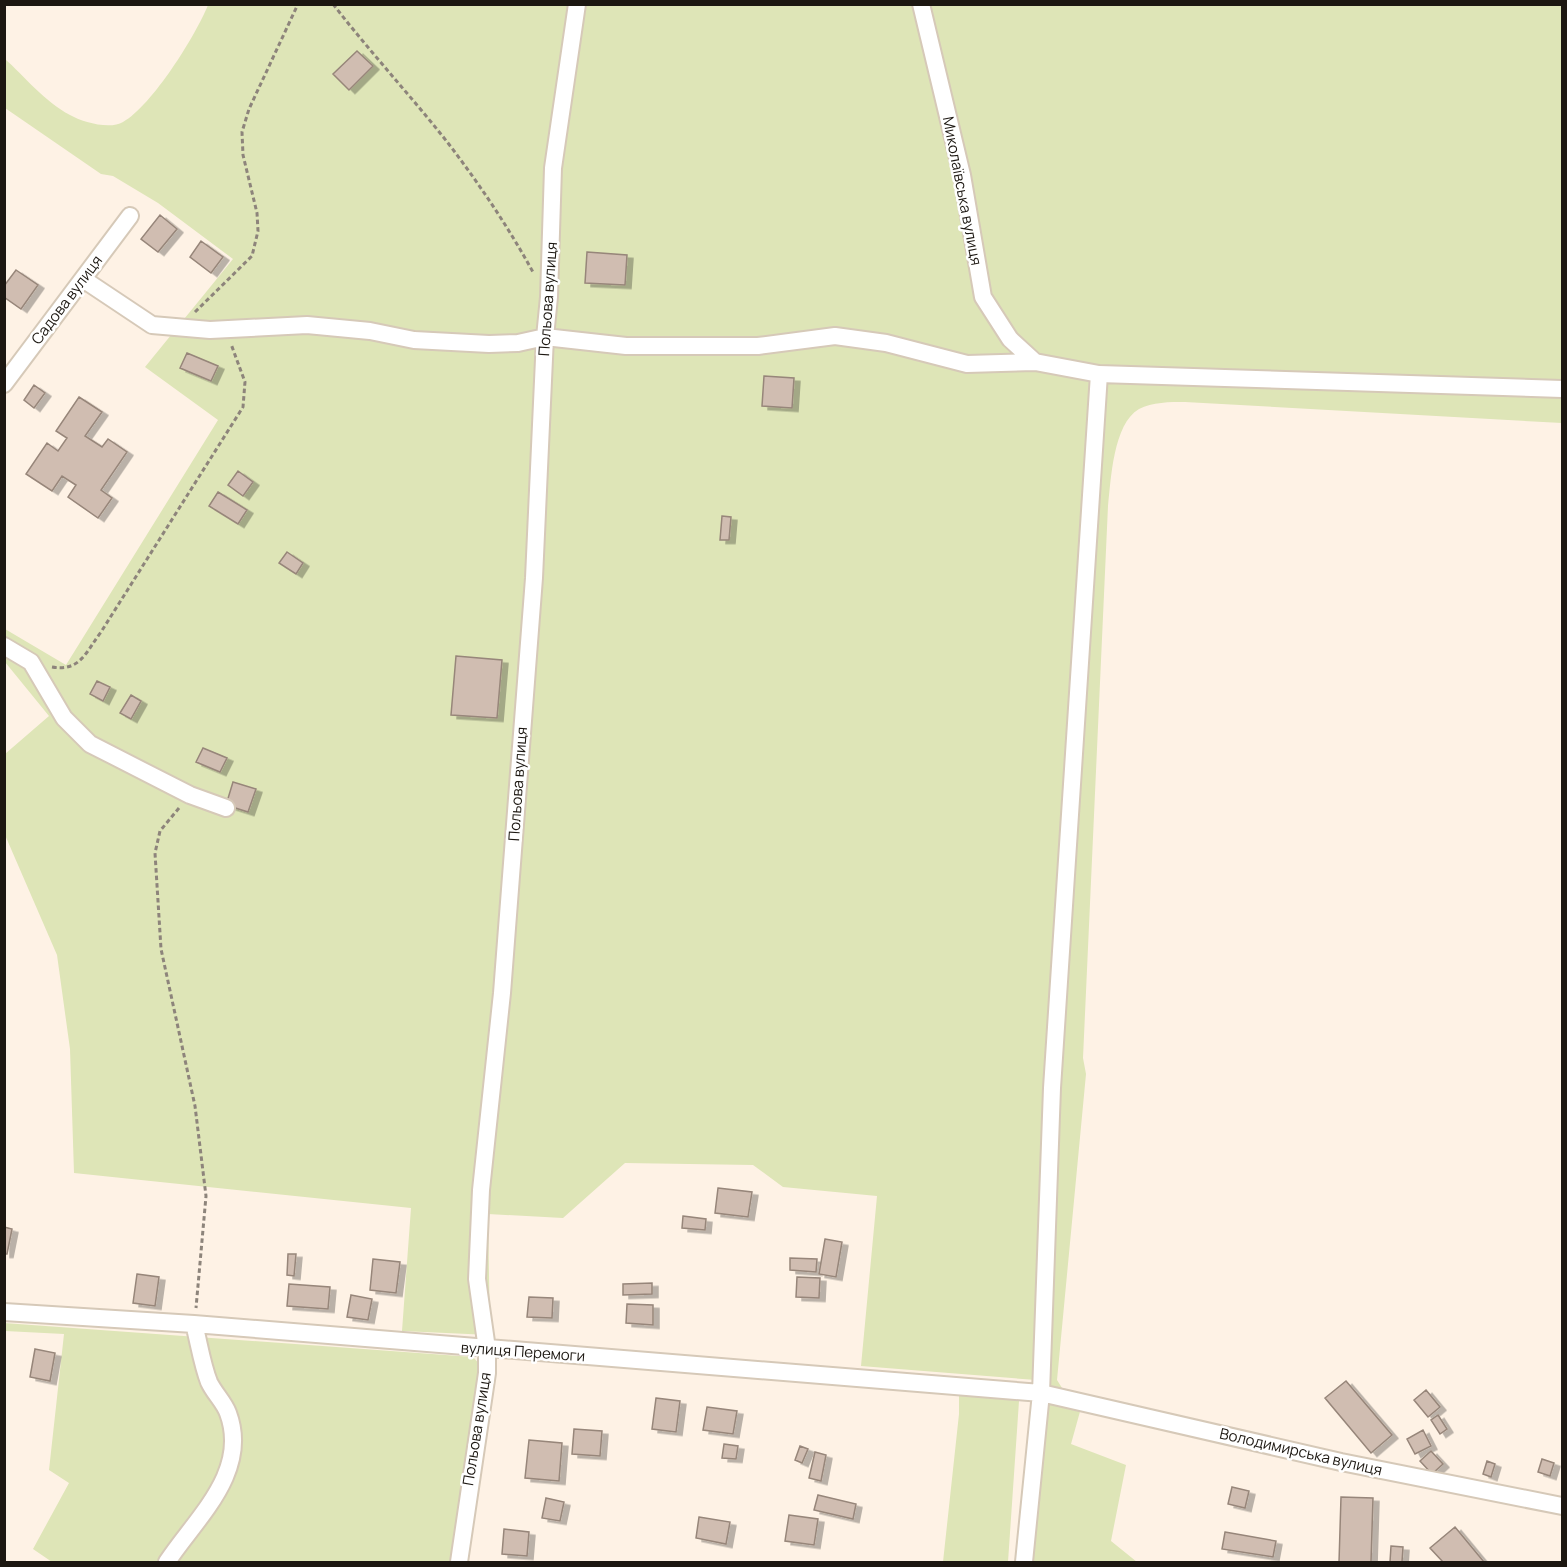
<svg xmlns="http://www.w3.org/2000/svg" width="1567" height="1567" viewBox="0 0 1567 1567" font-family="Manrope,sans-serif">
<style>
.green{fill:#dee5b7}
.building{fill:#d0bdb1;stroke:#97867a;stroke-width:1.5;filter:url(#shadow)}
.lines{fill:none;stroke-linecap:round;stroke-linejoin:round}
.minor-casing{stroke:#d6c9b8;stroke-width:20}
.path{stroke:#8d847b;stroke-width:3;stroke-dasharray:4.5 3;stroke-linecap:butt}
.minor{stroke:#fff;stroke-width:16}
.labels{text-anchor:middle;stroke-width:5;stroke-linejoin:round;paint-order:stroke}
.street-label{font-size:15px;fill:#1c1711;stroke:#fff}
</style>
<defs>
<filter id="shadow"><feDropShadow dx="6" dy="3.5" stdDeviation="0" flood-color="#0004"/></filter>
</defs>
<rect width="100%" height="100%" fill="#fef2e5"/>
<path class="green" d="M208 5H1562V423L1185 402C1170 402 1152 402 1139 409 1113 424 1111 480 1108 506L1083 1058 1086 1074 1057 1380 1062 1388 1562 1513 1386 1479 1081 1408 1071 1444 1126 1465 1111 1541 1137 1562H1025L1036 1380 861 1366 877 1196 783 1187 753 1165 625 1163 563 1218 488 1214 490 1335 402 1331 411 1208 74 1173 70 1049 57 955 5 835V754L49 716 5 662V629L66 665 218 420 145 367 233 259 158 203 113 176 101 174 5 108 4 58C25 77 45 102 70 115 82 122 110 130 123 122 152 106 196 35 208 5Z
M4 1323 473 1357 482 1367 453 1562H52L33 1549 69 1483 49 1470 64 1334 5 1331Z
M959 1392 1019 1401 1008 1562H943L959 1414Z"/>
<path class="building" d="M357 51 373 66 349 90 333 74Z
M160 215 177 229 158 252 141 239Z
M201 241 223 257 211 273 190 257Z
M587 252 627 255 625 285 585 283Z
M16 270 38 285 21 309 4 297V286Z
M187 353 218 366 211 381 180 368Z
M764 376 794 378 792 408 762 406Z
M34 385 45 393 34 408 24 400Z
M79 397 102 412 85 436 102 447 108 439 127 452 101 490 112 498 98 518 68 497 76 485 62 476 52 491 26 474 47 443 58 451 67 438 56 431Z
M238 471 253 482 243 496 228 485Z
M218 492 247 510 238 524 209 506Z
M722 516 731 517 729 540H720Z
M287 552 303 563 296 574 279 563Z
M456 656 502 660 497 718 451 715Z
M97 681 110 687 103 701 90 694Z
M131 695 141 701 131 719 120 713Z
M203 748 227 758 220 772 196 762Z
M233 782 256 789 248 812 226 805Z
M718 1188 752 1192 748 1217 715 1213Z
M683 1216 706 1219 705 1230 682 1228Z
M4 1227 12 1229 7 1254H4Z
M825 1239 842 1242 836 1277 819 1274Z
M288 1254H296L294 1276 287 1275Z
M790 1258 817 1259 816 1272 790 1270Z
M373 1259 400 1262 396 1293 370 1290Z
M137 1274 159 1277 155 1306 133 1303Z
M797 1277 820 1278 819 1298 796 1297Z
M652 1283V1294L623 1295V1284Z
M289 1284 330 1287 328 1309 287 1306Z
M351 1295 372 1299 368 1320 347 1317Z
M529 1297 553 1298 552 1318 527 1317Z
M627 1304 653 1305V1325L626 1323Z
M35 1349 55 1353 50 1381 30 1377Z
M1346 1381 1392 1435 1371 1453 1325 1398Z
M1426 1390 1440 1407 1428 1417 1414 1400Z
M656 1398 680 1401 676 1432 652 1429Z
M707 1407 737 1411 733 1434 703 1430Z
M1438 1415 1447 1429 1440 1434 1431 1420Z
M574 1429 602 1431 600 1456 572 1454Z
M1423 1430 1431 1446 1415 1454 1407 1439Z
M529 1440 562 1443 559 1481 525 1478Z
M724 1444 738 1446 736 1459 722 1458Z
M800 1446 808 1449 802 1463 795 1460Z
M1431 1451 1443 1464 1432 1474 1420 1461Z
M815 1452 826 1455 821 1481 809 1478Z
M1542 1459 1554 1463 1550 1476 1538 1472Z
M1487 1461 1495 1464 1491 1477 1483 1474Z
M1232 1487 1249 1491 1245 1508 1228 1504Z
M818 1495 856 1504 853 1519 814 1510Z
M1341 1497 1373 1498 1371 1562H1339Z
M546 1498 564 1502 560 1521 542 1518Z
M789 1515 818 1519 814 1545 785 1541Z
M699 1517 730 1522 726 1544 696 1538Z
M1455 1527 1484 1562H1443L1430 1548Z
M504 1529 529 1532 527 1556 502 1554Z
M1225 1532 1276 1541 1273 1557 1222 1549Z
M1391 1546 1403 1547 1402 1562H1390Z"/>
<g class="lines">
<defs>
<path id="minor" d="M921 4 962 175 983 297 1010 339 1035 362
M83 279 152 325 210 330 307 325 370 331 414 340 489 344 518 343 545 337 626 346H758L835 336 886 343 967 364 1035 362 1099 374
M4 384 130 216
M4 646 31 662 64 718 90 744 190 795 226 808
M4 1312 194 1324 1041 1393 1341 1462 1562 1506
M167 1562C196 1518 250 1472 228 1413 224 1402 214 1393 209 1382 202 1364 199 1343 194 1324
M459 1562 487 1373V1349L477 1279 481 1190 502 993 534 578 545 337 549 297 553 168 577 4
M1024 1562 1041 1393 1052 1088 1099 374 1562 389"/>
</defs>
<use href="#minor" class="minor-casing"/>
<path class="path" d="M333 4C370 52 411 96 448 143 480 185 509 228 534 274
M195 312 252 256 258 231 257 213 243 155 242 132 249 109 298 4
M52 667C80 672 86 652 101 632L243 407 245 382 231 344
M179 808 160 831 155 853 161 949 195 1106 206 1196 196 1308"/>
<use href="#minor" class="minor"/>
</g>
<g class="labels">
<g class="street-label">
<text transform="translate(962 191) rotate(79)" y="5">Миколаївська вулиця</text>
<text transform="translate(548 299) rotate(-86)" y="5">Польова вулиця</text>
<text transform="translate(67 300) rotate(-53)" y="5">Садова вулиця</text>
<text transform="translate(518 784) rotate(-86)" y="5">Польова вулиця</text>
<text transform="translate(523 1352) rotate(4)" y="5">вулиця Перемоги</text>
<text transform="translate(477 1429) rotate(-81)" y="5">Польова вулиця</text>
<text transform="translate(1301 1452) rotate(13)" y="5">Володимирська вулиця</text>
</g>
</g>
<rect width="1567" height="1567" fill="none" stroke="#1c1711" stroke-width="12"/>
</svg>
